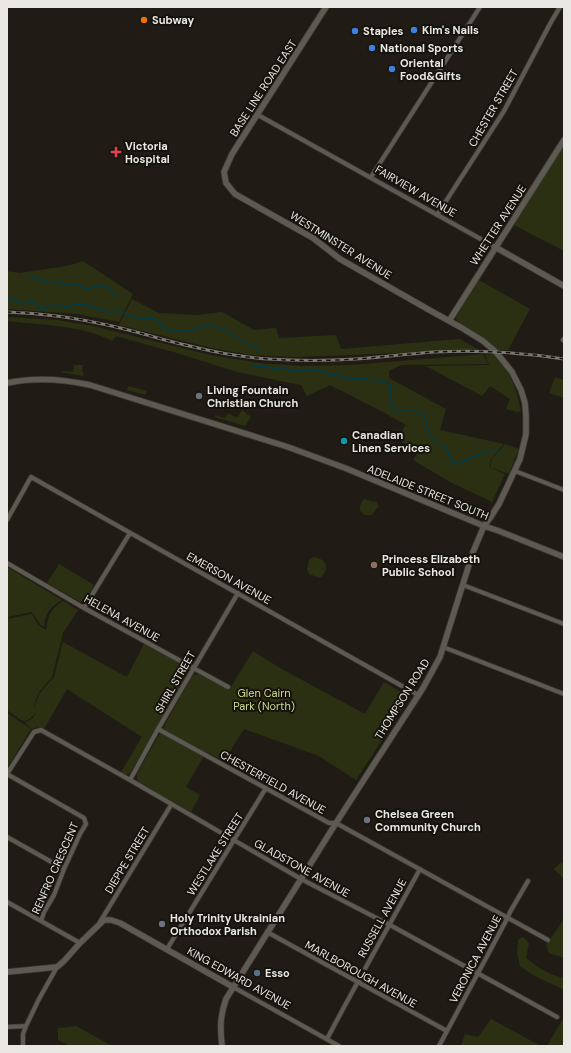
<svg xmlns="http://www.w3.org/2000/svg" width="571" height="1053" viewBox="0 0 571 1053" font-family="'DM Sans',sans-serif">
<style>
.green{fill:#2c3012}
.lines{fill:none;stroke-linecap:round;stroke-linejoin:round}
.stream{stroke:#003b47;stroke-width:1.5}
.street-casing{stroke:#3a3834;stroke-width:5.5}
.secondary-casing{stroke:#3a3834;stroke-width:7}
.street{stroke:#5e5a52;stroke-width:4}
.secondary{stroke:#5e5a52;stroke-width:5.5}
.rail-casing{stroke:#7b7872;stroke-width:3}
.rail{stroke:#16130c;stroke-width:1.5;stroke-dasharray:4.5;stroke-linecap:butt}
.food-dot{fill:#e8710a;stroke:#16130c;stroke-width:1.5}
.shop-dot{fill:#3f7fe0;stroke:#16130c;stroke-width:1.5}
.health-dot{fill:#e0444e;stroke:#16130c;stroke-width:1.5}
.worship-dot{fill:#6b7280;stroke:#16130c;stroke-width:1.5}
.culture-dot{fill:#0f9aa8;stroke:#16130c;stroke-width:1.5}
.education-dot{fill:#8d6e63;stroke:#16130c;stroke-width:1.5}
.service-dot{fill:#5c6f8a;stroke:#16130c;stroke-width:1.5}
.labels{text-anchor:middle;stroke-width:4;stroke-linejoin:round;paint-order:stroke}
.poi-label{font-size:11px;font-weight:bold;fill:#e9e7e2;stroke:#16130c;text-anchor:start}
.street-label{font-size:11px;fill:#e9e7e2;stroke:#16130c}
.park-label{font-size:11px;fill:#cfdc8d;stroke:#16130c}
</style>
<rect width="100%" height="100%" fill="#201c15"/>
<path class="green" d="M564 145V251L512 224Z
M83 261 133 294 119 322 77 314 7 309V271L19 273 67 266Z
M479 280 530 309 508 350H499L486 339 457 321 456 317Z
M132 299 159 313 197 315 222 312 254 330 276 328 279 338 336 335 341 349 460 339 479 350 296 357 251 355 212 348 119 325Z
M7 317 57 320 93 326 210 355 259 363 302 366 353 365 483 354 488 364 401 365 389 371V378L446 409 440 430 504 444 491 459 489 467 505 474 492 502 450 482 413 460 418 453 397 438 406 425 381 411 330 385 307 396 301 385 237 372 177 353 116 336 112 341C83 325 40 325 7 321Z
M493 354C511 372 516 387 521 411L517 412 506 409 510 399 490 386 482 396 426 366 489 365 485 355Z
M74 365H83L82 372 84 373 83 376 61 372V371L73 372Z
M555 377 564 380V398L549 393Z
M128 386 147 391 145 395 127 390Z
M242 410 251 417 245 426 215 417V415L225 418 228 413 237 418Z
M505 444 519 449 509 474 490 467 492 459Z
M364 499 374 502 376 501 379 507 377 508 372 515H365L360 511C359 506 361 503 364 499Z
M314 557C327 559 330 570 320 578L309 574 307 569 309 560Z
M59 564 94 585 86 600 80 602 47 583Z
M7 567 62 600C49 608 46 612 44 627L40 624 32 612 7 617Z
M63 601 78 610 63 633 52 677 39 692 34 704 36 712 35 704 40 693 54 677 63 642 127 677 144 644 186 667 188 671 180 688 130 773 126 775 121 772 142 737 67 689 44 729 38 727 32 729 25 723 33 718 36 712 32 717 26 721 21 720 7 710V619L32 614 38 625 46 630C49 614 49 611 63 601Z
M253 651 280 668 365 714 384 682 410 697 356 780 319 756 244 729 224 761 206 752 186 787 200 795 191 812 139 782 137 778V774L193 675 198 674 229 690Z
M7 713 31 729 7 768Z
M564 862V879L554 869 560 863Z
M564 919V958L549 953 546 945Z
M523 937 529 943 526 958C540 969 547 974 564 978V990L533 975 520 966 517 953 518 940Z
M564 1017V1046H547Z
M491 1019 541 1046H461L465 1034 478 1037Z
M76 1026 80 1028 112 1046H70L58 1040V1028Z"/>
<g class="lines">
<path class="stream" d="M30 276 43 281 44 279 47 281 65 283 67 285H78L88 289 100 285 109 288 116 296
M7 301 11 298 25 304 31 302 36 304 41 310 49 305 65 307 78 304 88 305 109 312 120 311 133 317 142 319 153 318 160 322 163 328 172 330H193L209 325 224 329 243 342 258 347
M253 367 264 366 276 369 284 367 289 370 310 371 318 369 328 374 339 375 348 378 380 380 391 385V402L395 412C409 409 413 407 425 416L428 430 435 443 443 444 450 456V460L459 464 470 458 486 451 501 452"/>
<defs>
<path id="street" d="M258 115 495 247
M371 177 480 7
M437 215 504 111 551 22 560 7
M563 340 564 339
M515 471 564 490
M7 520 31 477 418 695
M7 563 84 608 228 687
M463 585 564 624
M84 608 130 533
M443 647 564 694
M158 729 329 823H336L548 940
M7 774 34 732 41 730 130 780 301 879 390 925 557 1017
M7 774 84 818 86 824 80 834 64 869 54 895 44 912 41 921 80 943
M130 780 158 729 238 593
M7 837 64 869
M7 902 41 921
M100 922 171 805
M267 932 447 1031
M167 949 266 788
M233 987 339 1046
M7 1027 26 1026
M327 1039C357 982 389 926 420 869
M23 1046V1034L26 1026 39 999 57 967
M439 1046 508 917 510 912 528 881"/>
<path id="secondary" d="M495 247 564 286
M449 321 564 140
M7 383C35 377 62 379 90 385L288 447 345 468 484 526 499 531 564 557
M7 972 57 967 64 961 80 943 104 920H111L120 923 233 987
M222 1046C220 1028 220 1016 226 999L336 823 423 688 440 657 473 552 484 526 490 518 499 504 520 459 526 434V416L525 403 521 390 512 372 496 352 483 341 462 328 431 311 340 259 313 238 235 194 226 183 224 172 232 154 326 7"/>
</defs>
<use href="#street" class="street-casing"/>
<use href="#secondary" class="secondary-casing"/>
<use href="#street" class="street"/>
<use href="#secondary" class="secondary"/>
<defs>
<path id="rail" d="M7 312C42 313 77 318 112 326 139 332 166 341 194 347 218 353 243 357 268 359 298 361 327 361 356 359 382 357 408 354 434 352 478 350 521 352 564 359"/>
</defs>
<use href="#rail" class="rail-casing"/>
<use href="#rail" class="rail"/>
</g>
<circle class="food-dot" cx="144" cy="20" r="4"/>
<g class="shop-dot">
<circle cx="414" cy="30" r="4"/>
<circle cx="355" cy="31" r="4"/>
<circle cx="372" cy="48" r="4"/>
<circle cx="392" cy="69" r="4"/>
</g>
<path class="health-dot" d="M114 146h4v4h4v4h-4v4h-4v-4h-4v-4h4z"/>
<g class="worship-dot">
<circle cx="199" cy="396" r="4"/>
<circle cx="367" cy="820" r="4"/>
<circle cx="162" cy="924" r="4"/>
</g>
<circle class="culture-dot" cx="344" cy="441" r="4"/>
<circle class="education-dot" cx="374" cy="565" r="4"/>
<circle class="service-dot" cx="257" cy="973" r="4"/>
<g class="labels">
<g class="poi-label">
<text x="152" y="24">Subway</text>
<text x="422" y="34">Kim's Nails</text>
<text x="363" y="35">Staples</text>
<text x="380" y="52">National Sports</text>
<text x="400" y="67">Oriental<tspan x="400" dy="13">Food&amp;Gifts</tspan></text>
<text x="125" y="150">Victoria<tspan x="125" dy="13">Hospital</tspan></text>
<text x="207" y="394">Living Fountain<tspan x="207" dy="13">Christian Church</tspan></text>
<text x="352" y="439">Canadian<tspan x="352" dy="13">Linen Services</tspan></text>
<text x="382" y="563">Princess Elizabeth<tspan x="382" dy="13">Public School</tspan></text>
<text x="375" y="818">Chelsea Green<tspan x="375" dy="13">Community Church</tspan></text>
<text x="170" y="922">Holy Trinity Ukrainian<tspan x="170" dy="13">Orthodox Parish</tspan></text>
<text x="265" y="977">Esso</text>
</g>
<g class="street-label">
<text transform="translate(263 88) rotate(-57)" y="4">BASE LINE ROAD EAST</text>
<text transform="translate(493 108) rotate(-60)" y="4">CHESTER STREET</text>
<text transform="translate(416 191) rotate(30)" y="4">FAIRVIEW AVENUE</text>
<text transform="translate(498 225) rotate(-57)" y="4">WHETTER AVENUE</text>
<text transform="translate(341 245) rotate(32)" y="4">WESTMINSTER AVENUE</text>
<text transform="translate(428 492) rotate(22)" y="4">ADELAIDE STREET SOUTH</text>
<text transform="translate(229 578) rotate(29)" y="4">EMERSON AVENUE</text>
<text transform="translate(122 618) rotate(29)" y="4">HELENA AVENUE</text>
<text transform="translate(175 682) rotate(-60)" y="4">SHIRL STREET</text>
<text transform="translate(402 699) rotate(-58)" y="4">THOMPSON ROAD</text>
<text transform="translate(273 782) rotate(29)" y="4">CHESTERFIELD AVENUE</text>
<text transform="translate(215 854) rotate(-58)" y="4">WESTLAKE STREET</text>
<text transform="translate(127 860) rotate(-59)" y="4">DIEPPE STREET</text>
<text transform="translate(55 868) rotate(-66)" y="4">RENFRO CRESCENT</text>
<text transform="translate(302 868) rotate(29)" y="4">GLADSTONE AVENUE</text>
<text transform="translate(382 918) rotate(-61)" y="4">RUSSELL AVENUE</text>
<text transform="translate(475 959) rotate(-62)" y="4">VERONICA AVENUE</text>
<text transform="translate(361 974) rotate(29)" y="4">MARLBOROUGH AVENUE</text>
<text transform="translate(239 978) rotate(29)" y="4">KING EDWARD AVENUE</text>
</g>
<g class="park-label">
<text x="264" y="697">Glen Cairn<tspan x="264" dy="13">Park (North)</tspan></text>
</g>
</g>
<rect width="571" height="1053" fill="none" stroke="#e9e7e2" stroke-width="16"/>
</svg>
